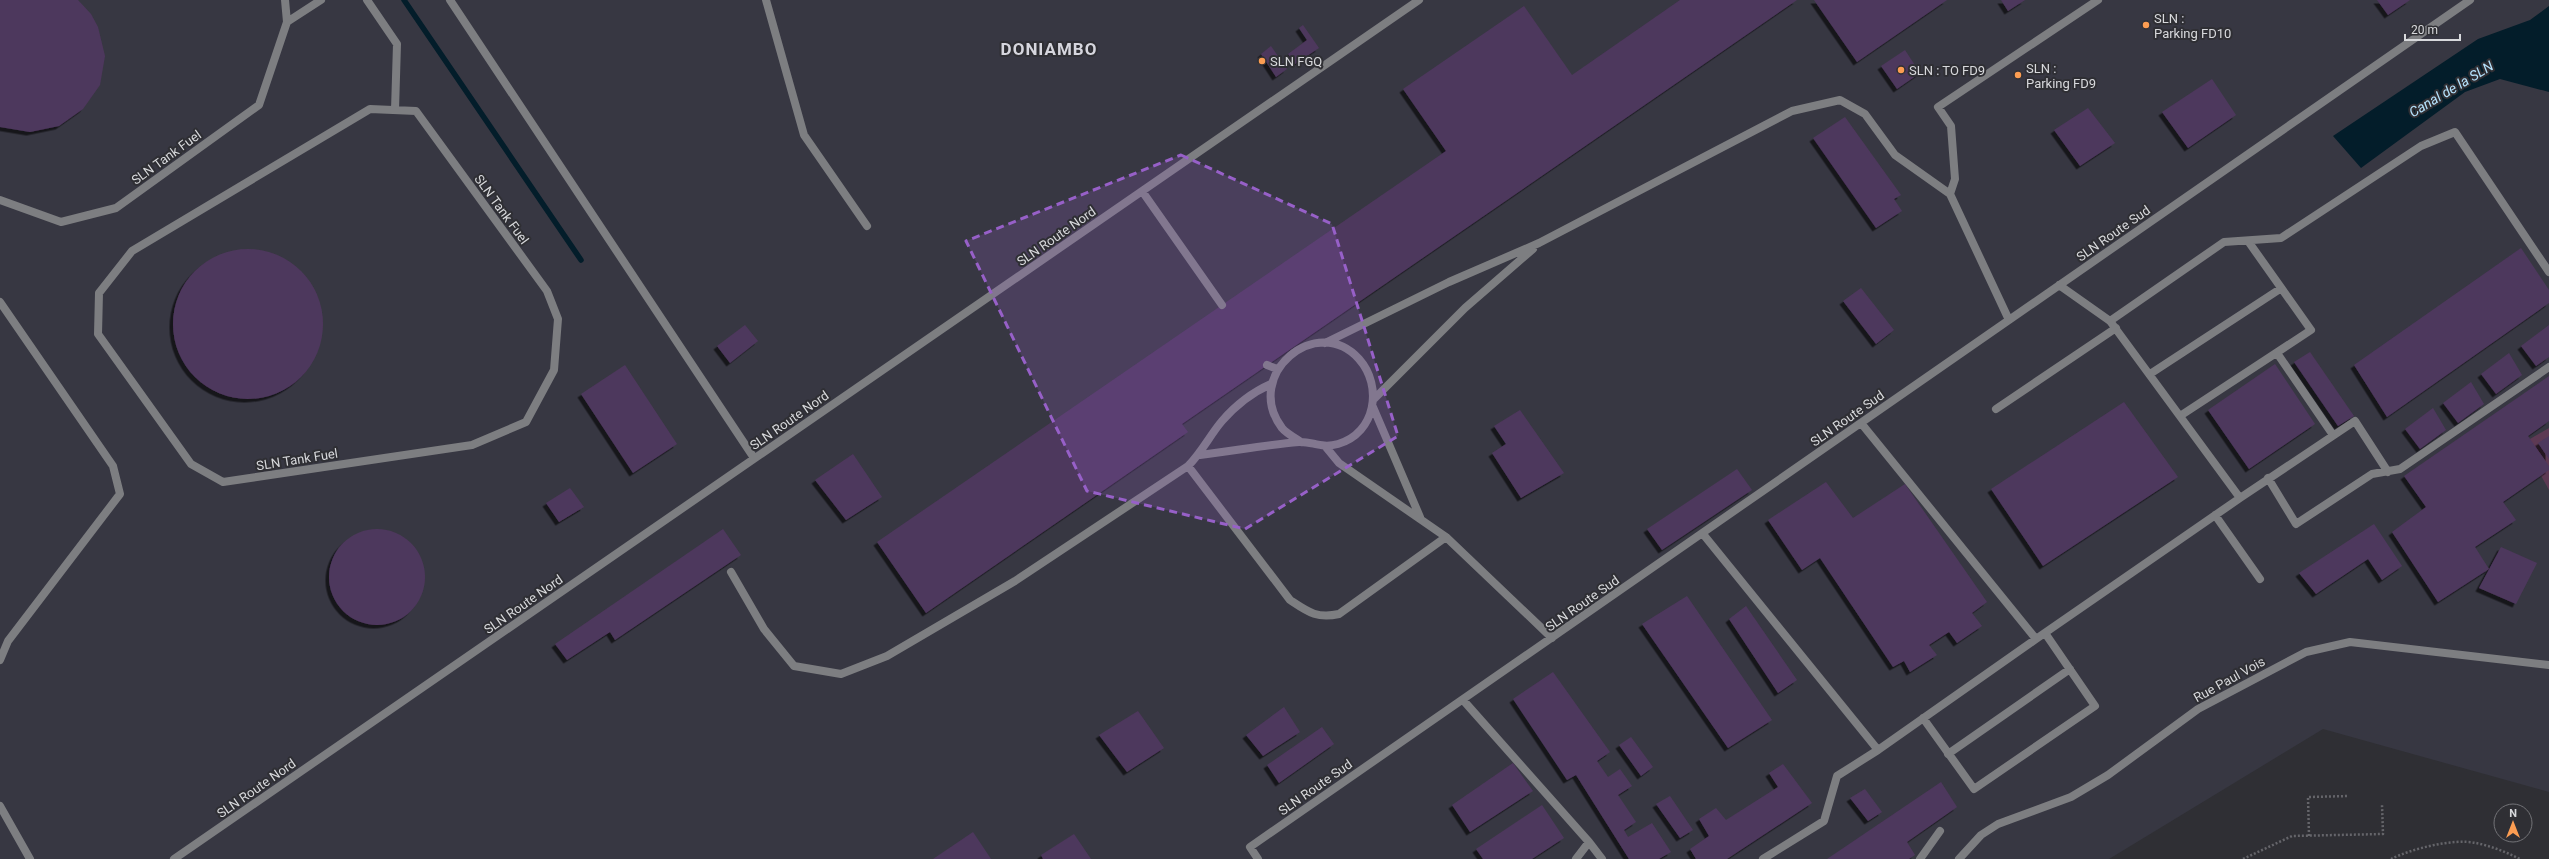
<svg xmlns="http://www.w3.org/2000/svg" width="2549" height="859" viewBox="0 0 2549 859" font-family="Roboto,sans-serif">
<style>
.built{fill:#373742}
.green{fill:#5d3953}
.water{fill:#031d2a}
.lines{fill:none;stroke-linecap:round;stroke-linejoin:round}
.stream{stroke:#031d2a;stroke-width:5.5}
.building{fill:#4e375d;filter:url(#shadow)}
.path{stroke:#65656a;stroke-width:2.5;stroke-dasharray:2 2;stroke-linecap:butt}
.lane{stroke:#7d7e81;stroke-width:8}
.marked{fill:#9760c8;fill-opacity:0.2;stroke:#9760c8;stroke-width:3;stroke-dasharray:8 5;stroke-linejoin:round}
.poi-dot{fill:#fc9d52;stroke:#2f2f34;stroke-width:1.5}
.labels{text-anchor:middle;stroke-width:4;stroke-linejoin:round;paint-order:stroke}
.poi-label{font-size:13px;fill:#d8d9dc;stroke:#2f2f34;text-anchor:start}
.street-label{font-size:13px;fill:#d8d9dc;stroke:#2f2f34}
.water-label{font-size:14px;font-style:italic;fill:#b5e2fc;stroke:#2f2f34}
.district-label{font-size:17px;font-weight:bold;letter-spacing:1px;fill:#d6d6de;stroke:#2f2f34}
</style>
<defs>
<filter id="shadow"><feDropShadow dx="-3.5" dy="3.5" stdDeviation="0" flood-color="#0009"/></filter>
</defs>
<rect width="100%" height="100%" fill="#2f2f34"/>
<path class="built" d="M0 0H2549V792L2323 729 2109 859H0Z"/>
<path class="green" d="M2549 428V490L2523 443Z"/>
<path class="water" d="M2549 6V92L2500 79 2465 92 2361 168 2333 136 2478 39 2530 20Z"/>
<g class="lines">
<path class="stream" d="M404 0 581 260"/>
</g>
<path class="building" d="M0 0H78L91 14 98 27 105 56 100 85 83 109 59 126 30 132 0 127Z
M1680 0H1797L1182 424 1188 432 926 613 877 542 1446 151 1403 89 1524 6 1572 75Z
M1814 0H1947L1857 62Z
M2001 0H2025L2008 11Z
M2377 0H2410L2388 15Z
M1303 25 1319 48 1295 64 1288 54 1307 40 1299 28Z
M1271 46 1287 69 1276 77 1261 54Z
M1905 50 1920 73 1897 89 1881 66Z
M2212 79 2236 115 2188 148 2162 112Z
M2088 108 2115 143 2080 166 2054 130Z
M1845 117 1901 195 1894 199 1902 211 1876 228 1813 138Z
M2521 248 2549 290V303L2387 417 2354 365Z
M173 324a75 75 0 1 1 150 0a75 75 0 1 1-150 0Z
M1861 288 1894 330 1876 344 1843 301Z
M745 325 758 341 730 363 717 346Z
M2549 325V357L2536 366 2521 346Z
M2310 352 2354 416 2338 426 2294 362Z
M2509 353 2522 375 2496 394 2481 374Z
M2275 364 2315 424 2249 469 2208 410Z
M625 365 677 444 633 473 581 394Z
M2549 376V421L2528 436 2549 466V470L2503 502 2516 520 2475 547 2489 569 2438 602 2392 532 2426 507 2404 476Z
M2471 382 2484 404 2458 423 2443 403Z
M2124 402 2178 477 2043 566 1991 489Z
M2433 408 2446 430 2420 449 2405 429Z
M1520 410 1564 473 1521 498 1492 453 1506 444 1494 426Z
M2549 436V459L2538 443Z
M853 454 882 497 846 520 815 480Z
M1737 469 1752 490 1662 550 1647 529Z
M1826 482 1853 518 1905 484 1987 602 1972 613 1982 626 1957 643 1949 632 1929 645 1937 655 1910 672 1904 661 1893 667 1820 558 1802 570 1768 520Z
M570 488 584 507 559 522 546 503Z
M2374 524 2402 566 2382 580 2368 559 2316 594 2299 573Z
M723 529 741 555 615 640 610 632 567 660 555 644Z
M329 577a48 48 0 1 1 96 0a48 48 0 1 1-96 0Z
M2501 547 2537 563 2516 604 2479 588Z
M1687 596 1772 720 1728 748 1642 624Z
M1746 606 1797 680 1778 693 1729 619Z
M1553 672 1610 752 1597 761 1608 777 1620 769 1632 786 1618 795 1636 822 1624 830 1628 837 1652 823 1671 852 1659 859H1629L1576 775 1567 780 1513 699Z
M1284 707 1300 732 1263 756 1246 735Z
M1138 711 1164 748 1127 772 1099 735Z
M1322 727 1334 744 1279 783 1267 765Z
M1631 737 1653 767 1641 776 1619 745Z
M1513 763 1533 791 1470 832 1452 805Z
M1783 764 1812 803 1727 859H1696L1690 849 1709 836 1699 819 1716 808 1726 820 1778 787 1769 773Z
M1941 782 1957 807 1907 842 1915 855 1909 859H1827Z
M1865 789 1882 812 1868 821 1850 798Z
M1670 796 1693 830 1680 838 1656 804Z
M1542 805 1564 838 1532 859H1483L1476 849Z
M973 832 991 859H933Z
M1074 834 1091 859H1043L1041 855Z"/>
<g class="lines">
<path class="path" d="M2309 836 2308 797 2348 796
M2243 859 2292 836 2383 834 2382 805
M2391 859C2411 849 2453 838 2476 843 2491 846 2506 852 2520 859"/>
<path class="lane" d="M367 0 397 44 395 110
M450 0 754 458
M766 0 804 135 867 226
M287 22 321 0
M370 109 416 111 547 291 558 319 554 370 526 422 472 445 223 482 191 464 98 334 99 293 132 251Z
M1142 191 1222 305
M0 200 61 222 116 208 259 105 287 22 285 0
M0 302 113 466 120 494 8 641 0 660
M2009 320 1950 194 1955 179 1951 126 1938 107 2098 0
M2110 321 2224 242 2281 238 2421 146 2455 132 2549 272
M1325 343 1449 282 1539 243 1792 111 1840 100 1865 114 1895 155 1950 194
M2277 353 2333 435
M1267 365 1277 369
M2150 374 2280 289
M1374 399 1465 308 1533 249
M1373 407 1420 517
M1996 409 2116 328
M2180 416 2311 330 2248 241
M1861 423 2036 639 2240 498 2110 321 2059 285
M1325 446 1339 463 1446 537 1552 638
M1200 455C1233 451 1266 445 1299 442 1312 441 1321 449 1338 444 1376 433 1383 386 1359 359 1317 312 1242 375 1282 428 1286 433 1295 438 1301 442
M1188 466 1290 600C1308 612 1317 619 1339 614L1446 537
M2268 478 2296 524 2372 474 2400 469 2549 367
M2240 498 2355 421 2388 472
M2215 515 2260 579
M1703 534 1878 750
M731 572 764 629 794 666 841 674 887 656 1015 581 1188 466C1202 452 1210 435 1222 421 1235 406 1253 392 1271 384
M1463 700 1589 842 1602 859
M1923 718 1974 789 2095 706 2045 633
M1948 754 2070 669
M0 806 30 859
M174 859 1419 0
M1258 859 1250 847 2470 0
M1576 859 1589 842
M1763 859 1824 821 1837 776 1878 750 2036 639
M1920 859 1940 831
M1959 859 1981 835 1998 824 2071 797 2108 775 2198 709 2306 652 2350 642 2549 665"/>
</g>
<path class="marked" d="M1181 155 1332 224 1398 436 1245 529 1087 491 966 241Z"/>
<g class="poi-dot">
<circle cx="2146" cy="25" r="4"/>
<circle cx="1262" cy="61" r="4"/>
<circle cx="1901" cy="70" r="4"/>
<circle cx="2018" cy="75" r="4"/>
</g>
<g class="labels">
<g class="poi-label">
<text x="2154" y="23">SLN :<tspan x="2154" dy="15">Parking FD10</tspan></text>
<text x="1270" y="66">SLN FGQ</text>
<text x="2026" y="73">SLN :<tspan x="2026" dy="15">Parking FD9</tspan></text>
<text x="1909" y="75">SLN : TO FD9</text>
</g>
<g class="street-label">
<text transform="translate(166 157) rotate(-36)" y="5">SLN Tank Fuel</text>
<text transform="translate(502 209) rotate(54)" y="5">SLN Tank Fuel</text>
<text transform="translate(2113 233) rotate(-35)" y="5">SLN Route Sud</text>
<text transform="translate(1056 236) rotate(-35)" y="5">SLN Route Nord</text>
<text transform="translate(1847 418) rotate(-35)" y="5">SLN Route Sud</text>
<text transform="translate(789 420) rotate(-35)" y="5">SLN Route Nord</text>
<text transform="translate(297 459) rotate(-9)" y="5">SLN Tank Fuel</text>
<text transform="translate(1582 603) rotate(-35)" y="5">SLN Route Sud</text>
<text transform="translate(523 604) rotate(-35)" y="5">SLN Route Nord</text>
<text transform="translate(2229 679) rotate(-29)" y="5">Rue Paul Vois</text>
<text transform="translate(1315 787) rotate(-35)" y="5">SLN Route Sud</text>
<text transform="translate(256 788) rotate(-35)" y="5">SLN Route Nord</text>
</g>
<g class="water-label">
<text transform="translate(2451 89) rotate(-31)" y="5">Canal de la SLN</text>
</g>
<g class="district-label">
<text x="1049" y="55">DONIAMBO</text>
</g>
</g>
<g transform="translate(2513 823)"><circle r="19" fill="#2f2f34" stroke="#737377"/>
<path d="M0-3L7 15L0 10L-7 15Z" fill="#fc9d52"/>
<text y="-6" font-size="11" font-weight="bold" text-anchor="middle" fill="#d8d9dc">N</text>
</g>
<path d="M2405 34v6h55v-6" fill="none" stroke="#d8d9dc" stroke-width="2"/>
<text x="2411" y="34" font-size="12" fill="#d8d9dc" stroke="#2f2f34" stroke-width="3" paint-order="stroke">20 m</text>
</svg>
